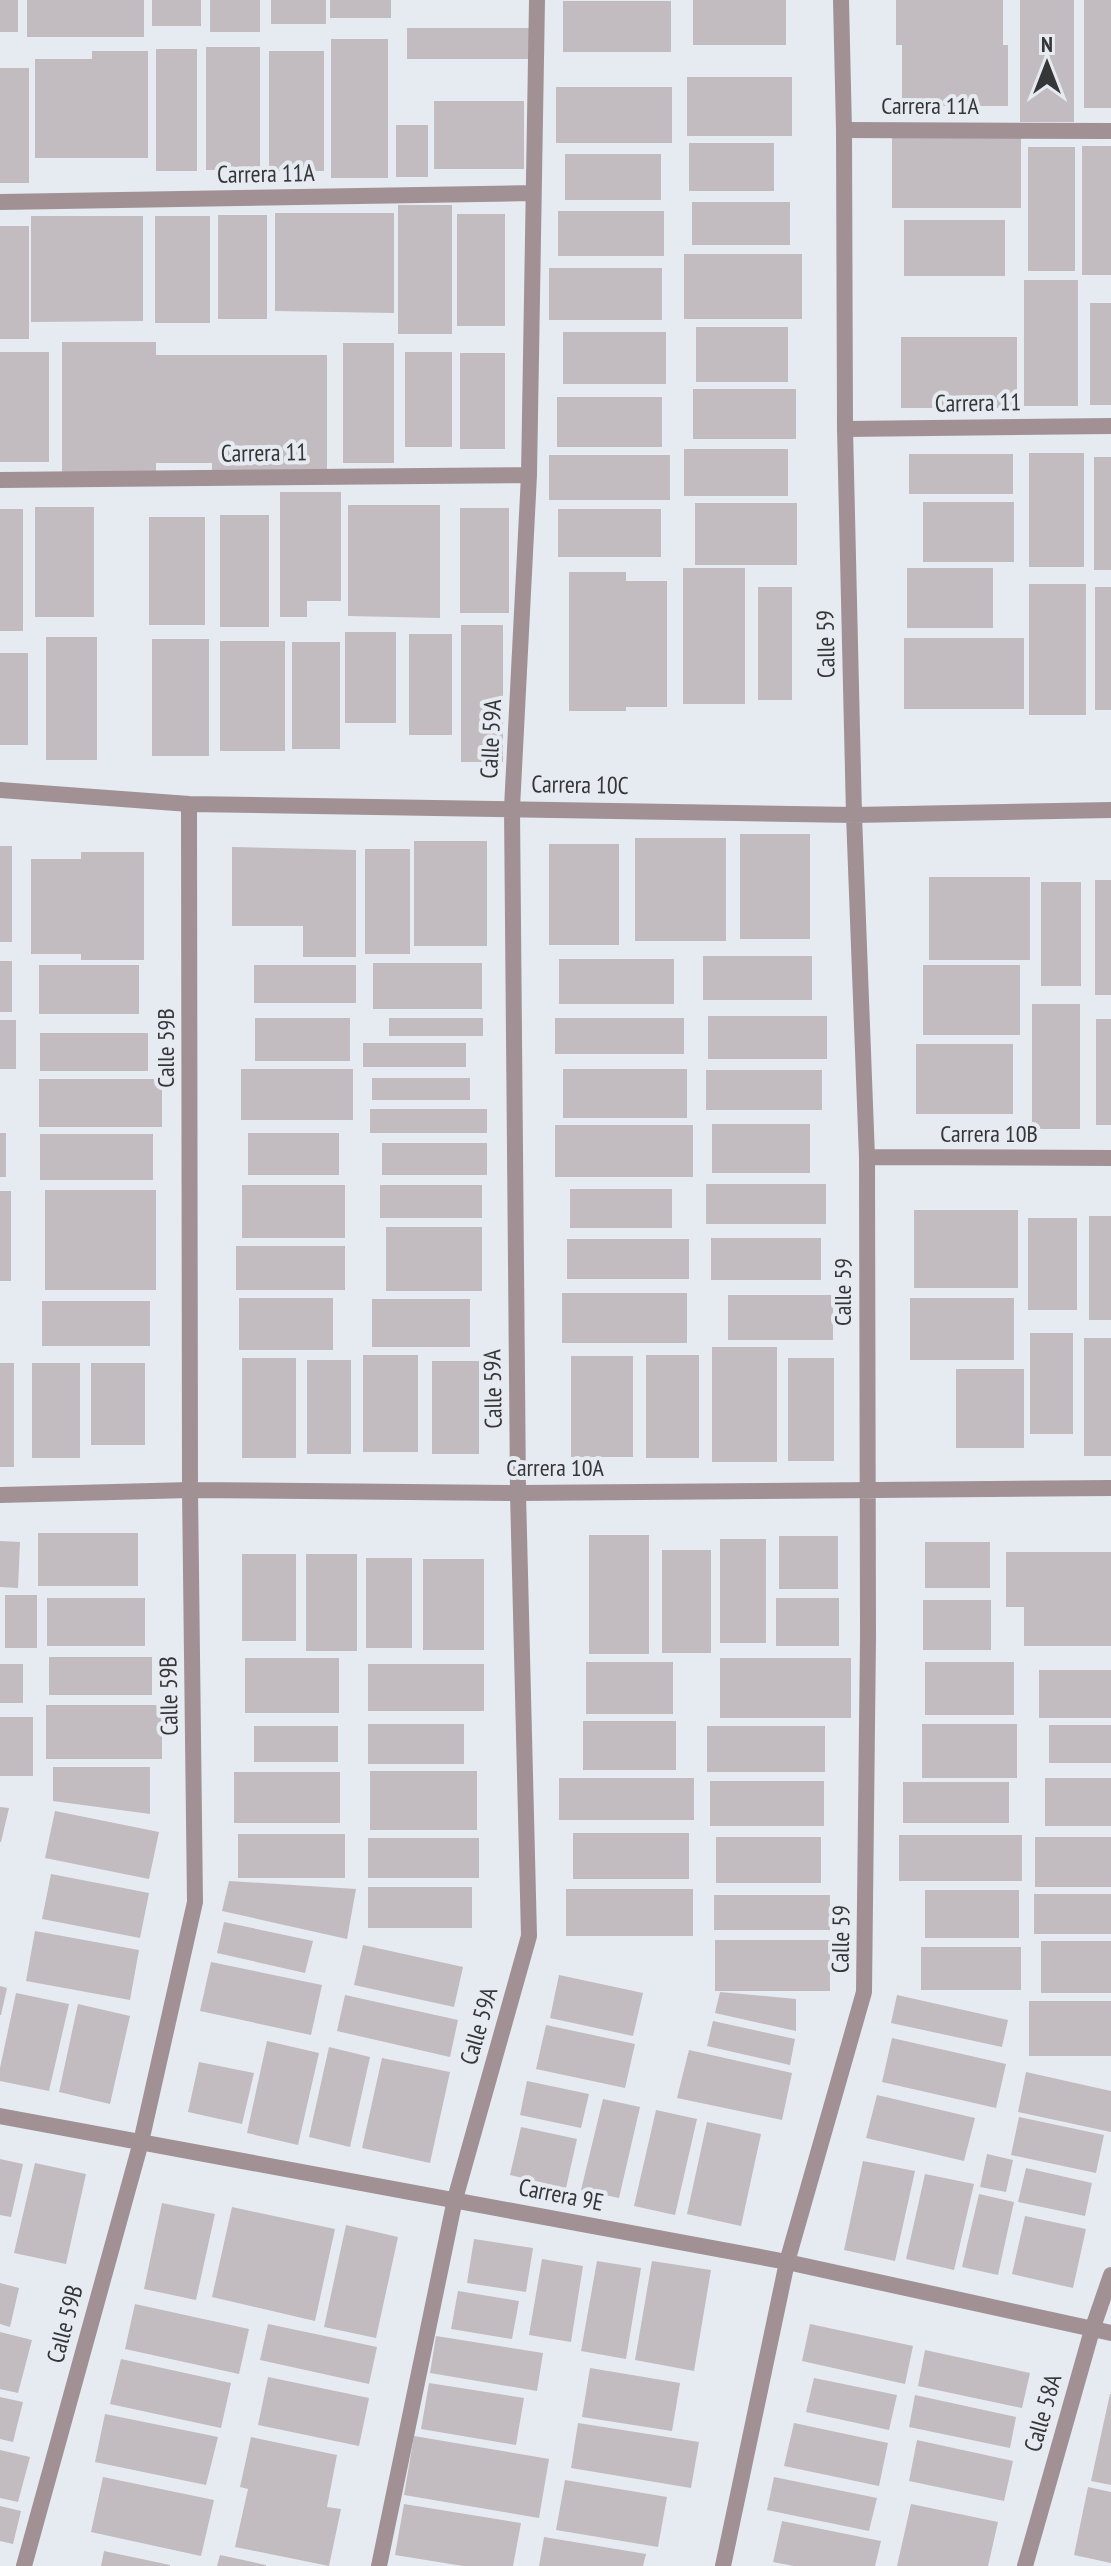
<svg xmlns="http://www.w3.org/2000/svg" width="1111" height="2566" viewBox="0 0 1111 2566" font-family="'PT Sans Narrow',sans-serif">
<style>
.building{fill:#c2bbc0}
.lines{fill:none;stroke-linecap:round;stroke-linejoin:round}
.service{stroke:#a19195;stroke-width:16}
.minor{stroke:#a19195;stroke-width:16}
.labels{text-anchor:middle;stroke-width:8;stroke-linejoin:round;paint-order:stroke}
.street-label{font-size:24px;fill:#343638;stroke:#e6ebf1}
</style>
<rect width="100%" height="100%" fill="#e6ebf1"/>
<path class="building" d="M0 0H18V32H0Z
M27 0H144V37H27Z
M152 0H201V26H152Z
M210 0H260V32H210Z
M271 0H326V24H271Z
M330 0H391V18H330Z
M693 0H786V45H693Z
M896 0H1003V45H1008V106H902V45H896Z
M1020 0H1074V122H1020Z
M1084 0H1111V108H1084Z
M563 1H671V52H563Z
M407 28H530V59H407Z
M331 39H388V178H331Z
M206 47H260V170H206Z
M156 49H197V171H156Z
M92 51H148V158H35V59H92Z
M269 51H324V171H269Z
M0 68H29V183H0Z
M687 77H792V136H687Z
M556 87H672V143H556Z
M434 101H524V169H434Z
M396 125H428V177H396Z
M892 138H1021V208H892Z
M689 143H774V191H689Z
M1082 146H1111V275H1082Z
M1028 147H1075V271H1028Z
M565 154H661V200H565Z
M692 202H790V245H692Z
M398 205H452V334H398Z
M558 211H664V256H558Z
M275 213H394V313L275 311Z
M457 214H505V326H457Z
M218 215H267V319H218Z
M31 216H143V321L31 322Z
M155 216H210V323H155Z
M904 220H1005V276H904Z
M0 226H29V339H0Z
M684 254H802V319H684Z
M549 268H662V320H549Z
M1024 280H1078V406H1024Z
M1090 303H1111V405H1090Z
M696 327H788V382H696Z
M563 332H666V384H563Z
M901 337H1017V408H901Z
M62 342H156V355H327V472L212 473V463H156V476L62 475Z
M343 343H394V463H343Z
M0 352H49V462H0Z
M405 352H452V447H405Z
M460 353H505V449H460Z
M693 389H796V439H693Z
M557 397H662V447H557Z
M684 449H788V496H684Z
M1029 453H1084V567H1029Z
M909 454H1013V494H909Z
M549 455H670V500H549Z
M1094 457H1111V570H1094Z
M280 492H341V601H307V617H280Z
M923 502H1014V562H923Z
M695 503H797V565H695Z
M348 505H440V618L348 616Z
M35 507H94V617H35Z
M460 508H509V613H460Z
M0 509H23V631H0Z
M558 509H661V557H558Z
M220 515H269V627H220Z
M149 517H205V625H149Z
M683 568H745V704H683Z
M907 568H993V628H907Z
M569 572H626V581H667V707H626V711H569Z
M1029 584H1086V715H1029Z
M758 587H792V700H758Z
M1095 587H1111V710H1095Z
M461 625H503V762H461Z
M345 632H396V723H345Z
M409 634H452V735H409Z
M46 637H97V760H46Z
M904 638H1024V709H904Z
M152 639H209V756H152Z
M220 641H285V751H220Z
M292 642H340V749H292Z
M0 653H28V745H0Z
M740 834H810V939H740Z
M635 838H726V941H635Z
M414 841H487V946H414Z
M549 844H619V945H549Z
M0 846H12V942H0Z
M232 847 356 850V957H303V926H232Z
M365 849H410V954H365Z
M81 852H144V960H81V954H31V859H81Z
M929 877H1030V960H929Z
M1095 880H1111V995H1095Z
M1041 882H1081V986H1041Z
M703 956H812V1000H703Z
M559 959H674V1004H559Z
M0 961H12V1012H0Z
M373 963H482V1009H373Z
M39 965H139V1014H39Z
M254 965H356V1003H254Z
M923 965H1020V1035H923Z
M1032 1004H1080V1129H1032Z
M708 1016H827V1059H708Z
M255 1018H350V1061H255Z
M389 1018H483V1036H389Z
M555 1018H684V1054H555Z
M1096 1019H1111V1125H1096Z
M0 1020H16V1069H0Z
M40 1033H148V1071H40Z
M363 1043H466V1067H363Z
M916 1044H1013V1114H916Z
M241 1069H353V1120H241Z
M563 1069H687V1118H563Z
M706 1070H822V1110H706Z
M372 1078H470V1100H372Z
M39 1079H162V1127H39Z
M370 1109H487V1133H370Z
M712 1124H810V1173H712Z
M555 1125H693V1177H555Z
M0 1133H6V1177H0Z
M248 1133H339V1175H248Z
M40 1134H153V1180H40Z
M382 1143H487V1175H382Z
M706 1184H826V1224H706Z
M242 1185H345V1238H242Z
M380 1185H482V1218H380Z
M570 1189H672V1228H570Z
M45 1190H156V1290H45Z
M0 1191H11V1281H0Z
M914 1210H1018V1288H914Z
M1089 1216H1111V1320H1089Z
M1028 1218H1077V1310H1028Z
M386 1227H482V1291H386Z
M711 1238H821V1280H711Z
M567 1239H689V1279H567Z
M236 1246H345V1290H236Z
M562 1293H687V1343H562Z
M728 1295H833V1340H728Z
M239 1298H333V1350H239Z
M910 1298H1014V1360H910Z
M372 1299H470V1347H372Z
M42 1301H150V1346H42Z
M1030 1333H1073V1434H1030Z
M1084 1338H1111V1456H1084Z
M712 1347H777V1462H712Z
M363 1355H418V1452H363Z
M646 1355H699V1458H646Z
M571 1356H633V1457H571Z
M242 1358H296V1458H242Z
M788 1358H834V1461H788Z
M307 1360H351V1454H307Z
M432 1361H479V1454H432Z
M0 1363H14V1467H0Z
M32 1363H80V1458H32Z
M91 1363H145V1445H91Z
M956 1369H1024V1448H956Z
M38 1533H138V1586H38Z
M589 1535H649V1654H589Z
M779 1536H838V1589H779Z
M720 1539H766V1643H720Z
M0 1541 20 1542 18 1588 0 1587Z
M925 1542H990V1588H925Z
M662 1550H711V1653H662Z
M1006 1552H1111V1646H1024V1607H1006Z
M242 1554H296V1641H242Z
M306 1554H357V1651H306Z
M366 1558H412V1648H366Z
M423 1559H484V1650H423Z
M5 1595H37V1648H5Z
M47 1598H145V1646H47Z
M776 1598H839V1646H776Z
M923 1600H991V1650H923Z
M49 1657H152V1695H49Z
M245 1658H339V1713H245Z
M720 1658H851V1718H720Z
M586 1662H673V1714H586Z
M925 1662H1014V1715H925Z
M0 1664H23V1703H0Z
M368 1664H484V1711H368Z
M1039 1670H1111V1718H1039Z
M46 1705H162V1759H46Z
M0 1717H33V1776H0Z
M583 1721H676V1770H583Z
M368 1724H464V1764H368Z
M922 1724H1017V1778H922Z
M1049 1725H1111V1763H1049Z
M254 1726H338V1762H254Z
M707 1726H825V1772H707Z
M53 1767H150V1814L53 1801Z
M370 1771H477V1830H370Z
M234 1772H340V1823H234Z
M559 1778H694V1820H559Z
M1045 1778H1111V1826H1045Z
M710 1781H824V1826H710Z
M903 1782H1009V1823H903Z
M0 1807 9 1808 1 1842H0Z
M55 1811 159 1832 149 1879 45 1858Z
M573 1833H689V1879H573Z
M238 1834H345V1878H238Z
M899 1835H1022V1881H899Z
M716 1837H821V1883H716Z
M1035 1837H1111V1887H1035Z
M368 1838H479V1878H368Z
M51 1874 149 1893 140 1938 42 1919Z
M229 1881 356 1889 347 1939 222 1911Z
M368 1887H472V1928H368Z
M566 1889H693V1936H566Z
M925 1890H1019V1938H925Z
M1034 1894H1111V1934H1034Z
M714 1895H830V1930H714Z
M224 1922 313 1941 305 1973 217 1953Z
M35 1931 139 1950 130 2000 26 1981Z
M715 1940H830V1991H715Z
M1041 1941H1111V1993H1041Z
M363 1945 463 1967 454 2007 354 1985Z
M921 1947H1021V1990H921Z
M211 1962 322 1985 311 2035 200 2011Z
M559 1975 643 1993 633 2036 550 2018Z
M0 1986 7 1988 1 2015H0Z
M720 1992 796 1999V2031L715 2013Z
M16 1993 69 2004 49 2091 0 2081V2068Z
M345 1995 458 2020 450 2057 337 2031Z
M897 1995 1008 2020 1002 2047 891 2023Z
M1029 2001H1111V2056H1029Z
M78 2004 130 2016 110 2104 59 2092Z
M713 2021 795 2039 790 2065 707 2046Z
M546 2025 635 2044 625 2088 536 2069Z
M892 2038 1006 2064 996 2108 882 2082Z
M267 2041 319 2053 298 2145 247 2133Z
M329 2047 370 2057 350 2147 309 2137Z
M689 2050 792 2073 782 2120 677 2098Z
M382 2058 450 2072 430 2163 362 2148Z
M199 2062 254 2073 242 2124 188 2112Z
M1026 2072 1111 2091V2132L1018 2112Z
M527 2081 589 2094 581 2128 520 2115Z
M877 2095 975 2118 964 2161 866 2138Z
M603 2099 640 2107 619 2198 581 2190Z
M656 2110 697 2119 675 2215 634 2206Z
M1019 2117 1104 2135 1096 2173 1011 2155Z
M707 2122 761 2134 741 2226 687 2214Z
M521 2127 577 2139 566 2188 510 2175Z
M987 2154 1013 2160 1006 2192 980 2187Z
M0 2159 23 2164 11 2217 0 2215Z
M863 2161 915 2171 895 2261 844 2250Z
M35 2163 86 2174 66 2264 14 2253Z
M1026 2168 1092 2183 1085 2216 1018 2202Z
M925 2174 974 2184 954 2270 906 2259Z
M979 2194 1014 2202 998 2275 962 2267Z
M162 2203 215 2214 196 2300 144 2289Z
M232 2207 335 2229 315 2321 212 2297Z
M1025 2216 1086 2229 1073 2288 1012 2274Z
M346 2225 398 2237 376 2338 324 2327Z
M474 2239 533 2248 526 2292 467 2283Z
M542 2259 583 2266 571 2342 529 2335Z
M597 2261 641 2268 626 2359 581 2351Z
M652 2261 711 2270 694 2371 635 2360Z
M0 2283 19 2288 10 2327 0 2324Z
M458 2291 519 2301 512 2339 451 2329Z
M135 2304 249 2329 239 2374 125 2349Z
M268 2324 377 2347 369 2384 260 2360Z
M810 2324 913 2346 905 2384 802 2361Z
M0 2332 32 2340 18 2393 0 2389Z
M436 2336 543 2353 537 2391 430 2373Z
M925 2350 1030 2373 1022 2408 918 2386Z
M121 2359 231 2383 221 2428 110 2404Z
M590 2368 680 2383 672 2431 582 2417Z
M268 2377 369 2398 359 2446 258 2425Z
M814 2378 897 2395 889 2430 806 2412Z
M429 2383 524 2398 516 2445 421 2429Z
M1110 2394H1111V2485L1091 2481Z
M915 2395 1016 2417 1010 2448 909 2427Z
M0 2397 23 2402 13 2442 0 2439Z
M105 2414 218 2437 206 2485 95 2462Z
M578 2423 699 2442 691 2488 571 2468Z
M794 2423 888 2443 879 2486 784 2466Z
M414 2436 549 2459 539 2518 404 2495Z
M251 2437 337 2455 327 2507 341 2509 329 2566 235 2547 248 2489 240 2487Z
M917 2440 1013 2461 1004 2501 909 2481Z
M0 2450 30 2457 18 2502 0 2498Z
M103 2477 214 2500 201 2556 91 2532Z
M774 2477 877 2498 869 2531 767 2510Z
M565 2480 667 2497 658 2547 556 2530Z
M1088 2487 1111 2492V2563L1074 2555Z
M404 2504 521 2523 513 2566H463L395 2555Z
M911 2504 998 2522 988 2566H897Z
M0 2506 21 2511 13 2544 0 2541Z
M782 2521 881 2541 875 2566H794L773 2562Z
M544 2537 646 2554 643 2566H539Z
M104 2551 170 2565V2566H101Z
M220 2555 266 2565V2566H217Z"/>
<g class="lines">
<path class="service" d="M844 130 1111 131
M845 429 1111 426"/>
<path class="minor" d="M0 202 533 193
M0 480 529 475
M0 790 189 804 854 815 1111 810
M867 1157 1111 1158
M0 1495 190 1490 518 1493 1111 1488
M0 2116 787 2262 1111 2333
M24 2566 141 2142 195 1902 190 1490 189 804
M379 2566 455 2199 529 1936 518 1493 512 808 529 475 537 0
M723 2566 787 2262 864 1992 868 1637 867 1157 854 815 845 429 844 130 841 0
M1025 2566 1092 2330 1111 2275"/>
</g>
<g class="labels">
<g class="street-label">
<text x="930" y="114">Carrera 11A</text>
<text transform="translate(266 174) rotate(-1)" y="8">Carrera 11A</text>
<text transform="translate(978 403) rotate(-1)" y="8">Carrera 11</text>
<text transform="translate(264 453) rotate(-1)" y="8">Carrera 11</text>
<text transform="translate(826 644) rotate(-91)" y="8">Calle 59</text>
<text transform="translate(491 739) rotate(-87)" y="8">Calle 59A</text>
<text transform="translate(580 785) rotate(1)" y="8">Carrera 10C</text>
<text transform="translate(166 1048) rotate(-90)" y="8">Calle 59B</text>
<text x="989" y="1142">Carrera 10B</text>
<text transform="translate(843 1292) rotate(-90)" y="8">Calle 59</text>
<text transform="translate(493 1389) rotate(-91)" y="8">Calle 59A</text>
<text x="555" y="1476">Carrera 10A</text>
<text transform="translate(169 1696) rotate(-91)" y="8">Calle 59B</text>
<text transform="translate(841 1939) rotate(-89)" y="8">Calle 59</text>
<text transform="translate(479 2026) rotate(-74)" y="8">Calle 59A</text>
<text transform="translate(561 2195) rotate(11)" y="8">Carrera 9E</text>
<text transform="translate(65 2324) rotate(-75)" y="8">Calle 59B</text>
<text transform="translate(1043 2413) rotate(-74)" y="8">Calle 58A</text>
</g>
</g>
<g transform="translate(1047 64)" stroke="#e6ebf1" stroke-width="6" paint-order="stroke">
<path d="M0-6L14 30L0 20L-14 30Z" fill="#343638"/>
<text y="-12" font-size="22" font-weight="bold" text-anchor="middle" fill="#343638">N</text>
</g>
</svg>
